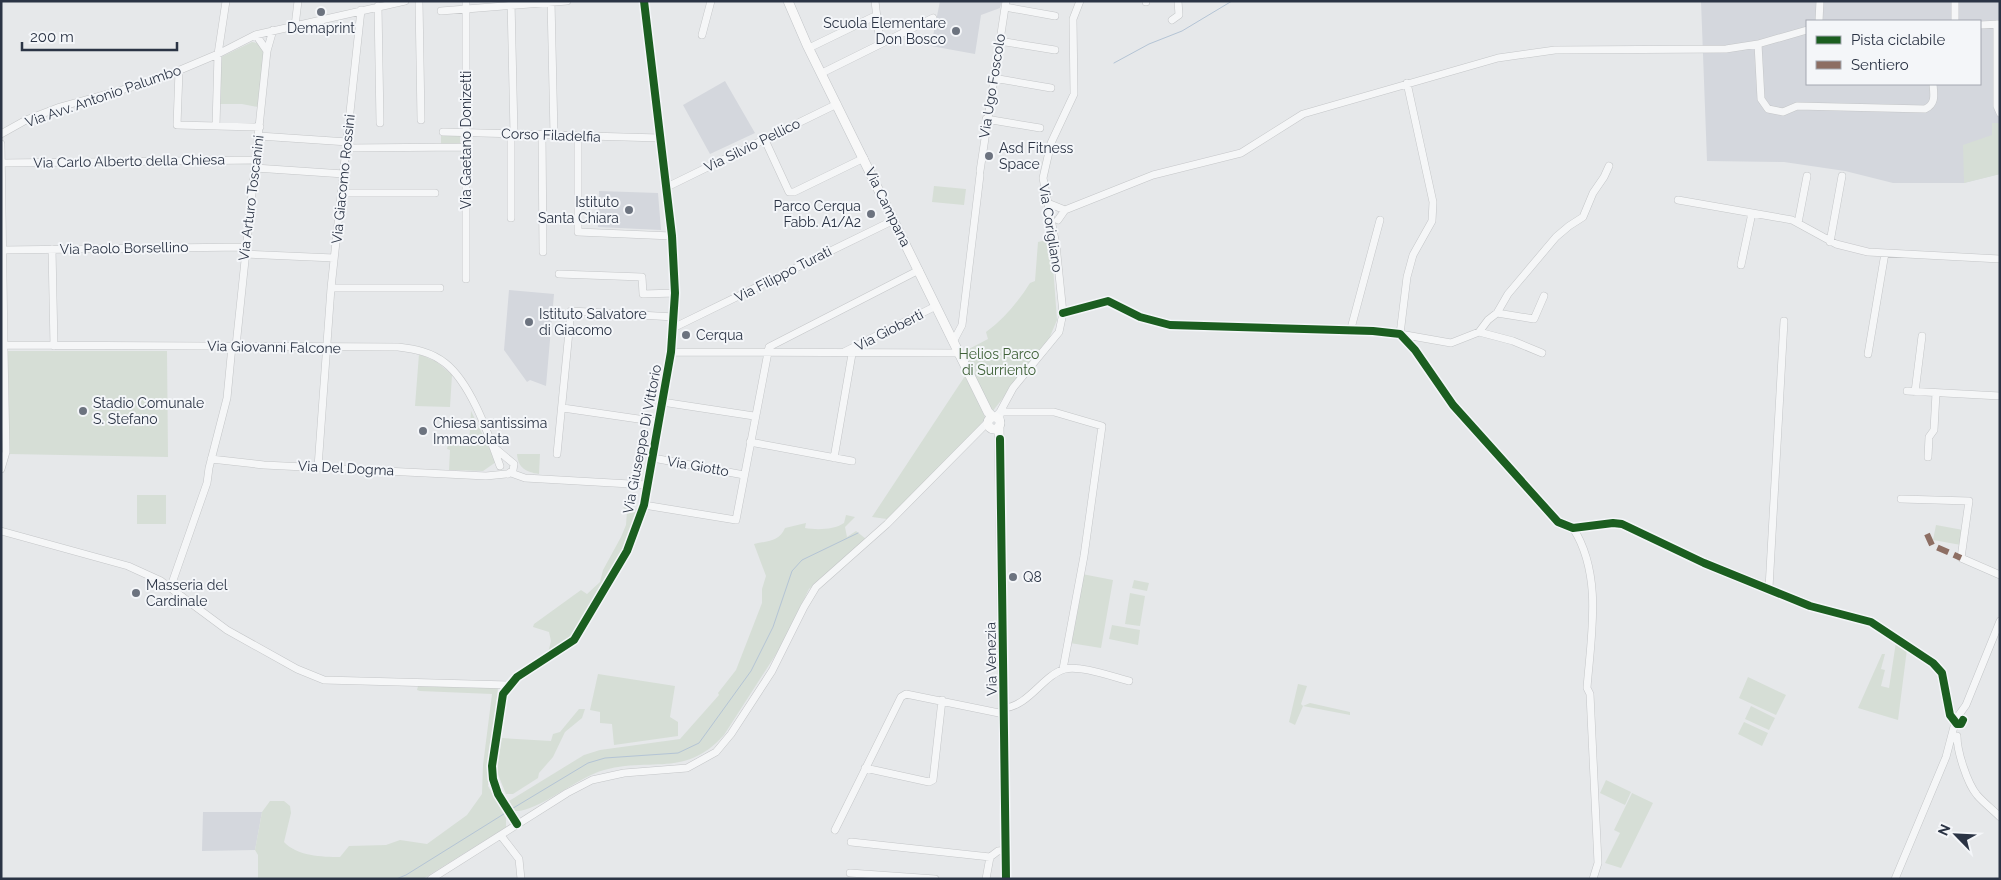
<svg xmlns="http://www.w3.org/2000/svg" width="2001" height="880" viewBox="0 0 2001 880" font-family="Raleway,sans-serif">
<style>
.built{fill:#d4d7dd;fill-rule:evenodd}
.green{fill:#d6ded6}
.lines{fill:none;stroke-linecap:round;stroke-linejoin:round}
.stream{stroke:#b4c4d5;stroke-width:1}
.minor-casing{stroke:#c4c6c8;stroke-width:8}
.major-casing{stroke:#c2c5c8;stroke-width:10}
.minor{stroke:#f5f6f7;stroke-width:7}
.major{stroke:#f8f8f8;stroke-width:9}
.quiet{stroke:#8d6e63;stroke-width:6;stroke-dasharray:12 6;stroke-linecap:butt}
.cycleway-casing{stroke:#f4f6f9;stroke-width:11}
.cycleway{stroke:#1b5e20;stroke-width:8}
.poi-dot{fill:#6c737f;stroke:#f4f6f9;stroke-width:2}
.labels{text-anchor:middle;stroke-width:4;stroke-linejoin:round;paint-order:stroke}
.poi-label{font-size:14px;fill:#2b3445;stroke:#f4f6f9;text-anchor:start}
.street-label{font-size:14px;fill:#2b3445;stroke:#f4f6f9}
.park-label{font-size:14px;fill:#3f6138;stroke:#f4f6f9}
</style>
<rect width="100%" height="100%" fill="#e6e8ea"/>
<path class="built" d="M940 1H1002L1000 8 981 15 975 54 931 46Z
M1701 1H2000V174L1964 183H1893L1845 171 1784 162 1707 161ZM1807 21H1980V84H1807Z
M725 81 755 133 710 154 683 105Z
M599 191 658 193 661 230 598 227Z
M509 290 554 294 546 386 530 380 527 382 504 350Z
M203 812H262L255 850 202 851Z"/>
<path class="green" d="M252 42 257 43 265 50 258 107 242 104H220L221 57Z
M1992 123H2000V174L1964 183 1963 145 1992 135Z
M441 134 460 135V143L441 146Z
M934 186 966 189 964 205 932 202Z
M1051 239 1057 320 1048 341 992 412 966 357 969 354 967 350 988 339 986 332C1004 319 1018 302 1030 283L1035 281 1038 242Z
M8 351H167L168 457 9 454Z
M419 354 437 362 452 375 450 407 415 406Z
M965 376 986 419 887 519 872 517Z
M471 411 496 462 483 471 449 470 450 450 447 449 448 445 469 446Z
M517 454H540L539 474C526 472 518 468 517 454Z
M137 495H166V524H137Z
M623 507 639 509 627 543 575 632 566 641 548 653 551 641 549 632 533 627 534 624 581 590 587 594 600 582 603 570 621 537 626 525 627 511Z
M846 515 855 517 845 527 847 537 856 531 866 539 809 589 780 648 724 735C685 778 652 757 604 770 578 777 536 813 515 811L509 801 584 755 600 750 680 739 719 695 718 693 736 670 762 603V589L766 576 754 544C767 541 779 542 785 528L806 523 805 528C816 530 834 530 844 523Z
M1936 525 1963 530 1961 545 1933 540Z
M1082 574 1113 580 1101 648 1070 643Z
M1134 580 1149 583 1147 591 1132 588Z
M1130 593 1145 596 1140 626 1125 624Z
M1112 625 1140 630 1138 645 1109 639Z
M1896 642 1907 649 1898 720 1858 708 1882 654H1885L1881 669 1885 670 1881 686 1889 688Z
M598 674 675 686 670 717 678 722V736L614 745 612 724 600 723V712L590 710Z
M1748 677 1786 695 1776 715 1739 698Z
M1298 684 1307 686 1301 704 1303 706 1310 703 1350 712V715L1303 706 1295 725 1289 722Z
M418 686 498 688 488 786 506 818V827L423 879H258V855L255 850 262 812 270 801H284L290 806 291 813 284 842C297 856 322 857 340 857L349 846 386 845 400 840 427 844 467 815 482 794 483 765 492 694 420 691 417 690Z
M1751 706 1775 718 1769 730 1745 719Z
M579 709H585L582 718 565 732 553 757 539 773 538 778 513 794H506L497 772 501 738 551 741 553 734 560 732Z
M1744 722 1768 733 1762 746 1738 734Z
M1606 780 1631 792 1625 805 1600 793Z
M1632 793 1653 803 1621 868 1605 863 1620 833 1614 830Z"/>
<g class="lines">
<path class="stream" d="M1114 63 1149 44 1182 31 1232 1
M510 810 588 763 605 758 678 753 699 743 751 671 773 627 792 571 802 560 858 533
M396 879 406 875 507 812"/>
<defs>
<path id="minor" d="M419 1 421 120
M466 1V279
M511 1 514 134
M551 1 554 135
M875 1 880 44
M1146 1V2
M378 6 380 123
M1005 7 1055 16
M441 11 567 1
M1172 20 1179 15 1178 1
M1819 21 1820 1
M1955 21V1
M1997 24V106L2000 113
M1980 25 2000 24
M295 26 298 1
M1807 30 1758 44 1761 99 1768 109 1783 112 1797 106 1925 109C1936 104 1934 95 1933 84
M256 35 267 51
M702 35 711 1
M999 41 1055 50
M809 48 877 15
M179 71 177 125 260 127
M822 73 933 18
M993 78 1051 88
M1407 83 1433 202 1432 221 1413 255 1407 277 1400 334 1451 343 1479 332 1513 341 1542 353
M986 119 1040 128
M216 126 218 54 226 1
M443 132 660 138
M511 133V218
M1 134 26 120 60 107 154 81 218 54 255 35 405 1
M542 134 543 252
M259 136 348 142
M578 136V232L672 236
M764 138 789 192H794L864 158
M1 144 4 345
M347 148 466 147
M2 163 256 160
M255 168 344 174
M980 171 1006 1
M667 187 837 104
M342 193H435
M1678 200 1792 220 1836 244 1868 252 2000 259
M1050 204 1065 210
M1058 220 1065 210 1153 175 1241 153 1303 114 1498 58 1555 50 1726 49 1758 44
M1798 223 1807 176
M1830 242 1842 176
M52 249 54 346
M3 250 245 247
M245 254 334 258
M1741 265 1752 213
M559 274 642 277 643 294 675 293
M331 288H440
M1063 313 1108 301 1140 317 1170 325 1373 331 1400 334 1415 350 1453 405 1558 522 1573 528 1613 523 1622 524 1704 563 1810 606 1871 622 1933 663 1942 673 1950 715 1957 724 1962 723
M1497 313 1508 294 1556 237 1569 226 1583 217 1593 193 1604 177 1609 166
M673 328 894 220
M1350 332 1380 220
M1479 332 1488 320 1497 313 1534 319 1544 296
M953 342 962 325 980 175
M1 345 398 347C415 349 431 352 445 363 471 383 489 436 500 466
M236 346 267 51 273 30
M671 352 959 353
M844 352 936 306
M1868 354 1885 253
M1907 391 2000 396
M1915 392 1922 336
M662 402 754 416
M563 408 659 422
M997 415 1000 412H1054L1102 426 1084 556 1063 669
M1000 421V412L1013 388 1059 332 1063 313 1056 245 1043 178 1051 143 1074 94 1073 19 1080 1
M750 442 852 461
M496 449 514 464 513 470 508 474
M557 454 571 311 674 317
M1928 457 1929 437 1934 430 1936 393
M653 458 744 475
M834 458 852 354
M211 459 264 465 486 476 506 474
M318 467 331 288 361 10
M1 469 6 452 4 350
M511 473 525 478 648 485
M1901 499 1969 501 1961 558 2000 575
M644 505 736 520 769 347 919 270
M1573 528C1603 575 1591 636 1587 688L1590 694 1598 863 1593 879
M1 531 128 566 161 581 227 630 297 669 324 680 509 685
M171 586 207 483 209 468 227 398 232 346
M1769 588 1784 321
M1004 708C1029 706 1043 675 1065 669 1080 665 1113 677 1129 681
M1957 736C1957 751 1967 783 1977 795 1984 803 1992 809 2000 817
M865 768 929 782 933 780 942 700
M517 824 498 794 493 779 492 766 503 694 517 677 574 640 627 551 644 505 671 352 675 293 672 236 644 1
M835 830 901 697 906 694 1004 714
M502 837 519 859 521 879
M851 842 990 857
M850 873 935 879
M431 879 567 793 592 780 624 773 687 768 716 752 731 734 772 671 804 607 816 587 887 524 988 422
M986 879 990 857 998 851 1006 850
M1895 879 1946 757 1956 719 1966 705 2000 621"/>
<path id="major" d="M788 1 807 45 988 412 993 417
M988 423a6 6 0 1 1 12 0a6 6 0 1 1-12 0Z
M999 426 1006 879"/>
</defs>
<use href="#minor" class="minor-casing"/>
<use href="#major" class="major-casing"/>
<use href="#minor" class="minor"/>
<use href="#major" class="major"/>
<path class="quiet" d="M1927 534 1932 545 1961 558"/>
<defs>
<path id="cycleway" d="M1063 313 1108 301 1140 317 1170 325 1373 331 1400 334 1415 350 1453 405 1558 522 1573 528 1613 523 1622 524 1704 563 1810 606 1871 622 1933 663 1942 673 1950 715 1957 724H1961L1963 720
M1000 439 1006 879
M517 824 498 794 493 779 492 766 503 694 517 677 574 640 627 551 644 505 671 352 675 293 672 236 644 1"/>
</defs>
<use href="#cycleway" class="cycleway-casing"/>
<use href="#cycleway" class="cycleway"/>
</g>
<g class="poi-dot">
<circle cx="321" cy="12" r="5"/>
<circle cx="956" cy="31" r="5"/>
<circle cx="989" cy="156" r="5"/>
<circle cx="629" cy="210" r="5"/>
<circle cx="871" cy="214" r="5"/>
<circle cx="529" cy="322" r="5"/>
<circle cx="686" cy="335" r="5"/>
<circle cx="83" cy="411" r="5"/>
<circle cx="423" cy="431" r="5"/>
<circle cx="1013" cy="577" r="5"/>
<circle cx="136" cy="593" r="5"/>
</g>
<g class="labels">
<g class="poi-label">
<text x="946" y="28" text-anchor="end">Scuola Elementare<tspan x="946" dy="16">Don Bosco</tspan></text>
<text x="321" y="33" text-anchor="middle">Demaprint</text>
<text x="999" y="153">Asd Fitness<tspan x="999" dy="16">Space</tspan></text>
<text x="619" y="207" text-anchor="end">Istituto<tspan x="619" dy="16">Santa Chiara</tspan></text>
<text x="861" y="211" text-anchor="end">Parco Cerqua<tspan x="861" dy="16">Fabb. A1/A2</tspan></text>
<text x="539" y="319">Istituto Salvatore<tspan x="539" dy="16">di Giacomo</tspan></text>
<text x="696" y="340">Cerqua</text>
<text x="93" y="408">Stadio Comunale<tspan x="93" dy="16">S. Stefano</tspan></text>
<text x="433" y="428">Chiesa santissima<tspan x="433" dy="16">Immacolata</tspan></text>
<text x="1023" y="582">Q8</text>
<text x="146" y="590">Masseria del<tspan x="146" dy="16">Cardinale</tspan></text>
</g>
<g class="street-label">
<text transform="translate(992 86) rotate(-81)" y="5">Via Ugo Foscolo</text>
<text transform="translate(103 96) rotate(-19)" y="5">Via Avv. Antonio Palumbo</text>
<text transform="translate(551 135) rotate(2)" y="5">Corso Filadelfia</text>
<text transform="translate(466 140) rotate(-90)" y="5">Via Gaetano Donizetti</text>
<text transform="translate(752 145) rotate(-26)" y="5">Via Silvio Pellico</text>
<text transform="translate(129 161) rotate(-1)" y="5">Via Carlo Alberto della Chiesa</text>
<text transform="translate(343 179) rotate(-84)" y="5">Via Giacomo Rossini</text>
<text transform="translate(251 198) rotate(-83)" y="5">Via Arturo Toscanini</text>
<text transform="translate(888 207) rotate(64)" y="5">Via Campana</text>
<text transform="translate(1051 228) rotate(81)" y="5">Via Corigliano</text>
<text transform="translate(124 248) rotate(-1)" y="5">Via Paolo Borsellino</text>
<text transform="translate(783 274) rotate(-27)" y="5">Via Filippo Turati</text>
<text transform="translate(889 330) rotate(-27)" y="5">Via Gioberti</text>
<text transform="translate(274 347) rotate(1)" y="5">Via Giovanni Falcone</text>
<text transform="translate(642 439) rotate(-79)" y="5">Via Giuseppe Di Vittorio</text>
<text transform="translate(698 466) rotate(10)" y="5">Via Giotto</text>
<text transform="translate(346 468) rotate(3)" y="5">Via Del Dogma</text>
<text transform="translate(991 659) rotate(-91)" y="5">Via Venezia</text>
</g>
<g class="park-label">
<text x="999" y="359">Helios Parco<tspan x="999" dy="16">di Surriento</tspan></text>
</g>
</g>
<rect width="2001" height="880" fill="none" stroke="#2b3445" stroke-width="5"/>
<rect x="1806" y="20" width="175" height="65" fill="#f4f6f9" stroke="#a4a8b1"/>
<rect x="1816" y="36" width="25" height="8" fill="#1b5e20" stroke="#a4a8b1"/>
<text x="1851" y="45" font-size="15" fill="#2b3445">Pista ciclabile</text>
<rect x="1816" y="61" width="25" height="8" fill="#8d6e63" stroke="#a4a8b1"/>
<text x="1851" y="70" font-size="15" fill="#2b3445">Sentiero</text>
<g transform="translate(1956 835) rotate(294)" stroke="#f4f6f9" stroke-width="4" paint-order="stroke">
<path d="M0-4L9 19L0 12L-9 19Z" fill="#2b3445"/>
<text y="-8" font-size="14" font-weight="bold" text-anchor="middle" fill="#2b3445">N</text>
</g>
<path d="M22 42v8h155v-8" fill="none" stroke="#2b3445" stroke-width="2.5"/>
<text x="30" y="42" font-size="15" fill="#2b3445" stroke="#f4f6f9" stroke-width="4" paint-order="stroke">200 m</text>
</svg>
